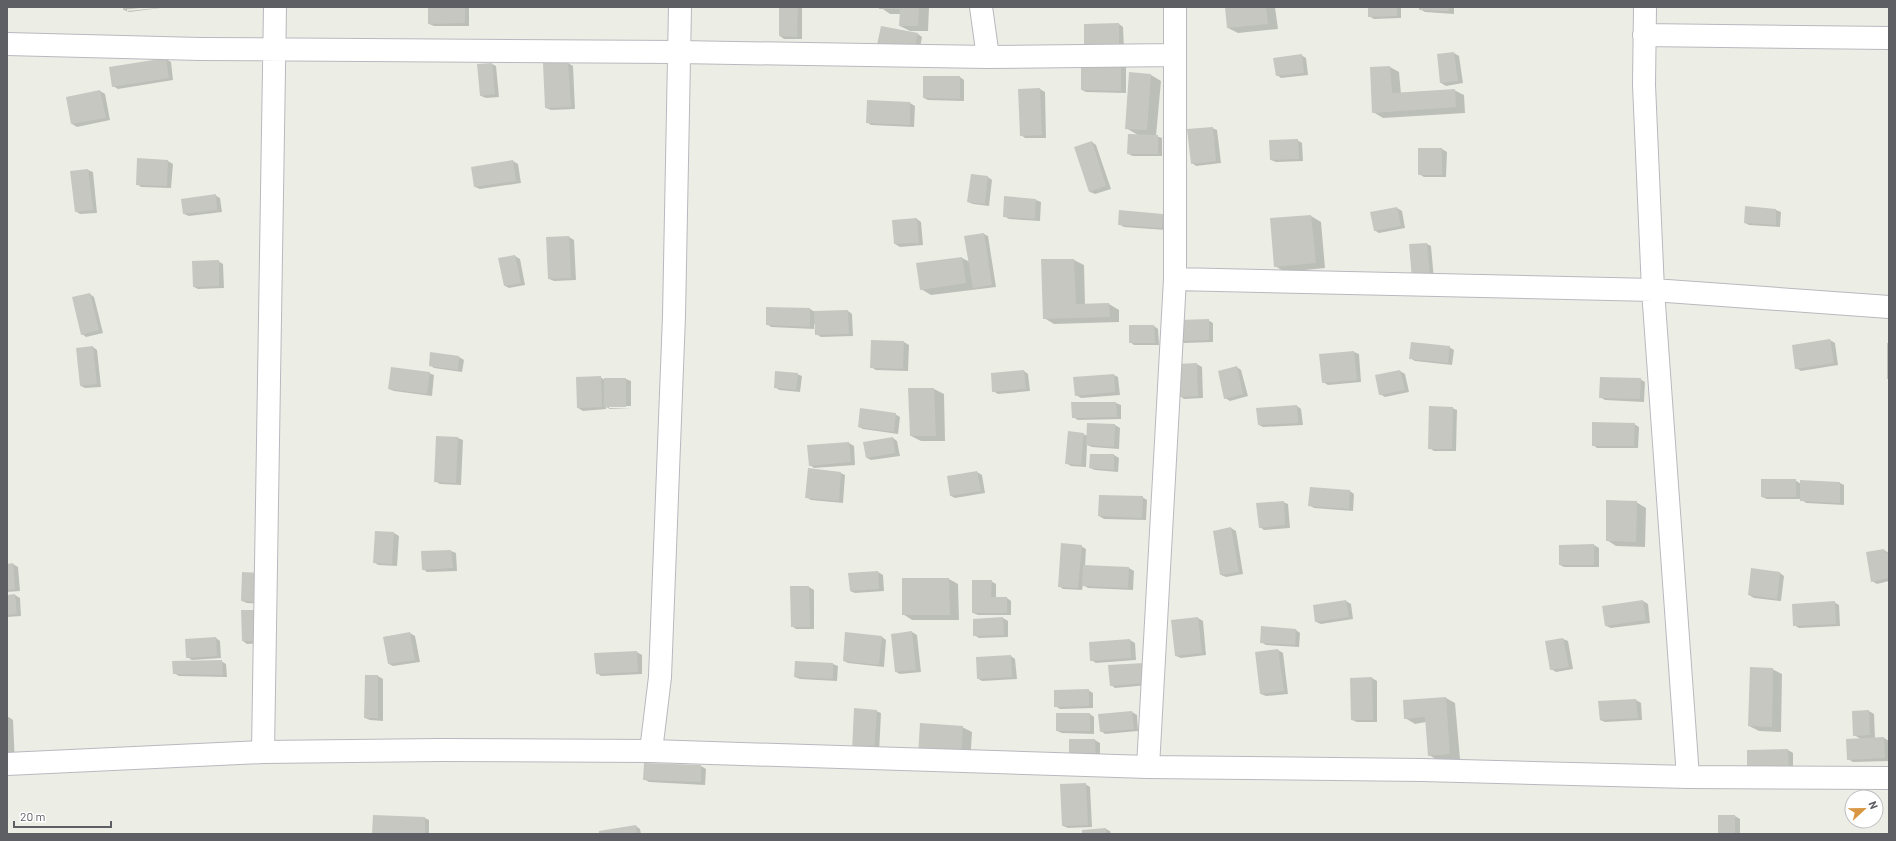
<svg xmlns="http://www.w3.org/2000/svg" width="1896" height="841" viewBox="0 0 1896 841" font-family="Barlow,sans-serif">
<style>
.shadow{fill:#0003}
.building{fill:#c6c7c1}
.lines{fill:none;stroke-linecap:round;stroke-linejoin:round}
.street-casing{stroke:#b9b8bf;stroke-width:24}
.street{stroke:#fff;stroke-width:22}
</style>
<rect width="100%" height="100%" fill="#eceee6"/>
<path class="shadow" d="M124 7H139L127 9V11L168 7 129 12 124 10Z
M429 7H469V26H434L429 24Z
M780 7H802V39H784L780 36Z
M880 7H929L928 31H910L900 26 901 14H890Z
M1226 7H1275L1278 29 1238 33 1228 28Z
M1369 7H1401V18L1374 19 1369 16Z
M1420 7H1454V14L1425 12 1420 9Z
M1119 24 1123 27 1124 49 1090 51Z
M918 34 922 37 919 54 883 48Z
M1454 53 1459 56 1463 83 1446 86 1441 83 1438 55Z
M1301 55 1306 58 1308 75 1281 78 1277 75Z
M166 59 171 62 173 80 118 89 113 86 110 68Z
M568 63 573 66 575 109 551 110 546 108 544 64Z
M1082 63 1126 66V93L1086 92 1082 90Z
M492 64 496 66 499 97 486 98 481 96Z
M1390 67 1399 72 1401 94 1454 90 1464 95 1465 113 1383 118 1373 112Z
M1151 75 1161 81 1156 136 1162 138V156H1133L1128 154 1138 135 1126 128Z
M960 77 964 80V101L928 100 924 98Z
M1040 89 1045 92 1046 138H1025L1021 135Z
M100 91 105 94 110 120 77 127 72 124 67 98Z
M868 101 910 103 915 106 914 127 871 125 867 122Z
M1212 128 1217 130 1221 163 1196 166 1192 163Z
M1297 140 1302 143 1303 161 1276 162 1271 160Z
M1092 142 1096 145 1111 189 1095 194 1090 192Z
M1442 149 1447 152 1446 177H1424L1419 174Z
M138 159 168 161 173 164 171 188 141 187 137 184Z
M513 161 518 164 521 183 480 189 475 187Z
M88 170 93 172 97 213 80 214 75 211Z
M988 177 992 180 989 206 973 204 968 202Z
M215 195 220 198 222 212 189 216 184 214Z
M1005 198 1036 200 1041 202 1040 221 1009 219 1004 216Z
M1746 207 1776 210 1781 212 1780 227 1749 225 1745 223Z
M1397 208 1402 211 1405 228 1379 233 1374 230Z
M1163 215 1167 217 1166 230 1124 227 1119 224Z
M1311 216 1321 222 1325 268 1285 272 1275 266Z
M917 219 921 222 923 245 900 247 895 244Z
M984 234 988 236 996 287 931 295 921 289 962 258 970 262Z
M569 237 574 240 576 280 554 281 549 279Z
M1427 244 1431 246 1434 280 1413 279Z
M515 256 520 259 525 285 509 288 505 286Z
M1042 260H1074L1084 265 1085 305 1109 304 1119 310V322L1054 324 1044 318Z
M218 261 223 264 224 288 198 289 194 287Z
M90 294 94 297 103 333 86 337 82 334Z
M810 309 815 312 848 311 852 314 853 336 821 337 816 334V324H814V329L771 327 767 324Z
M1208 320 1213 323V342L1184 343 1180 340Z
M1154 326 1158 329 1159 345H1134L1130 342Z
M1830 340 1835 343 1838 365 1801 371 1796 368Z
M872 341 904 342 909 345 908 371 876 370 871 367Z
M93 347 97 350 101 387 85 388 81 386Z
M1449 347 1454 350 1452 365 1415 361 1410 358Z
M1354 352 1359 354 1361 382 1328 385 1323 382 1320 355Z
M431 354 459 357 464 360 462 372 434 368 430 365Z
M1197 364 1202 367 1203 398 1184 399 1180 396 1178 365Z
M1237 367 1241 370 1248 396 1230 401 1225 398Z
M1024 371 1028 374 1030 391 998 394 993 391Z
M1400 371 1405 374 1409 392 1385 397 1380 394Z
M429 373 434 375 432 396 394 391 389 389Z
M797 374 802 376 800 392 779 390 775 387Z
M1114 375 1118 377 1120 395 1081 398 1076 395Z
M600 377 605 380 626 379 631 381V406H609V408L631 409H610L606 407V409L583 411 578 408Z
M1640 379 1645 382 1644 402 1605 400 1600 397Z
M909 389H934L944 394 945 441H921L911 436Z
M1116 403 1121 405V419L1078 420 1073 417Z
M1297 406 1301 409 1303 425 1263 427 1259 425Z
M1452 408 1457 410 1456 451H1434L1429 448Z
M895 414 900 417 898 434 863 429 859 427Z
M1088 424 1115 425 1120 428 1119 449 1092 447 1087 445 1086 467 1071 466 1066 463 1083 434 1088 436Z
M1634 424 1639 427 1638 448H1597L1593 445Z
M437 437 458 438 463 440 461 485 440 484 435 481Z
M893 438 897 441 900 456 871 460 867 458Z
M849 443 854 446 855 465 814 468 810 465Z
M1114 455 1119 458 1118 472 1095 470 1090 468Z
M977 472 982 475 985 493 955 498 951 496 948 477Z
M841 473 845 475 843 503 811 500 806 497Z
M1795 480 1801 484 1840 483 1844 485V505L1806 503 1801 499H1767L1762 497Z
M1350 491 1354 494 1353 511 1314 508 1309 505Z
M1142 497 1147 500 1146 520 1104 519 1099 516Z
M1283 502 1288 504 1290 528 1264 530 1260 527Z
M1636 502 1646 508 1645 547 1616 546 1607 540Z
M1231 528 1236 531 1243 574 1226 577 1221 575 1214 532Z
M376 532 394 533 399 536 397 566 378 565 374 562Z
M1594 545 1599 548V567H1564L1560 565Z
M1081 546 1086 549 1085 566 1129 568 1134 571 1133 590 1088 588 1083 585 1082 590 1063 589 1059 586Z
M1884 550 1889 553V581L1877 584 1872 581 1867 553Z
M451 551 456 553 457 571 427 572 423 569 422 552Z
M13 564 18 567 20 591 7 592V565Z
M878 572 883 575 884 591 855 593 850 591Z
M1780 573 1784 576 1781 601 1754 598 1749 595Z
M265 577 264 604 247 603 242 601Z
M949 579 958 584 959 620H912L903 614Z
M991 581 996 584V598H1007L1011 601V615H978L973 613Z
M791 587H809L814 590V629H796L792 626Z
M15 595 20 598 21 616 7 617V596Z
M1346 601 1351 604 1353 619 1321 624 1316 622Z
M1643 601 1648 604 1650 623 1611 628 1606 626Z
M1834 602 1839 605 1840 626 1799 628 1794 625Z
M242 611 262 643 247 644 243 641Z
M1003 618 1008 621V637L979 638 974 635Z
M1198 618 1203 621 1206 655 1181 658 1176 656Z
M1296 630 1300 633 1299 647 1266 645 1261 642Z
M912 632 917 635 921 672 900 674 896 672 892 635Z
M410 633 415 636 420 662 393 666 389 664 384 637Z
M882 637 886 640 884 667 848 663 844 661Z
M216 638 220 641 221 658 192 660 187 657Z
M1563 639 1568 641 1573 669 1556 672 1551 669Z
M1130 640 1135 643 1136 660 1096 663 1091 660Z
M1278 650 1283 653 1288 694 1266 696 1261 694 1256 653Z
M637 652 642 655V674L601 676 597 673Z
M1011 656 1015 659 1017 679 982 681 977 678Z
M221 661 226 664 227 677 179 676 174 673Z
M796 662 833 664 838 666 837 681 800 679 795 677Z
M1143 664 1149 685 1115 688 1111 685Z
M1772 669 1782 674 1781 732 1759 731 1749 726Z
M378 676 383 679V721L370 720 365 718Z
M1372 678 1377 681V722H1357L1352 720Z
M1088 690 1093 693V708L1060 709 1055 706Z
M1446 698 1455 703 1460 759 1439 761 1429 755 1426 722 1415 724 1405 718Z
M1636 700 1641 703 1642 720 1605 722 1600 720 1599 702Z
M876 711 881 713 879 754 853 750Z
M1869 711 1874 714 1875 739 1884 738 1889 741V761L1853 762 1848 759 1861 739 1854 735 1853 712Z
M1132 712 1137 715 1138 731 1105 734 1101 731Z
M1090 714 1094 717V734L1062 733 1057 731Z
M7 716 13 720 15 765H7Z
M962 727 972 732 970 765 929 762Z
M1070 740H1095L1100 743V765Z
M1788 750 1793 753V773L1753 774Z
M645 764 701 766 706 769 705 785 649 782 644 779Z
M1085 784 1090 787 1092 827 1068 828 1063 826Z
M1719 816H1735L1740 819V834H1719Z
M425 818 429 820V834H373Z
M636 826 640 829 641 834H600Z
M1106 829 1110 831 1111 834H1083Z"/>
<path class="building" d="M123 7H140V8L123 10Z
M428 7H465V23L428 24Z
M779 7H798L797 37 779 36Z
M879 7H919L918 26H899L900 9H879Z
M1225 7H1266L1268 24 1227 28Z
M1368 7H1397V16L1368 17Z
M1419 7H1449V11L1419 10Z
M1119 23V47L1084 49V24Z
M881 26 918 33 914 52 877 45Z
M1454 52 1458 81 1440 83 1437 54Z
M1302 54 1304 73 1276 76 1273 58Z
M166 58 169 78 112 87 109 67Z
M568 62 571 107 545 108 543 63Z
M1081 62H1121V91L1081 90Z
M492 63 495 94 480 96 477 64Z
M1390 66 1392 93 1455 89 1456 107 1372 113 1370 67Z
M1129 72 1151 74 1147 130 1125 129Z
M923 76H960V99L923 98Z
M1040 88 1042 135 1020 136 1018 89Z
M100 90 106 118 71 124 66 97Z
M867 100 910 102V125L866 123Z
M1213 127 1216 161 1191 164 1187 129Z
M1128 134 1158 135V154H1127Z
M1298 139 1299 159 1270 160 1269 140Z
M1092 141 1106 186 1089 192 1074 147Z
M1418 148H1442V175H1418Z
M137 158 168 160 167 186 136 185Z
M513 160 516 181 474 187 471 167Z
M88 169 93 210 75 212 70 171Z
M971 174 988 176 985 204 967 202Z
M216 194 217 210 183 214 181 199Z
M1004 196 1036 199 1035 219 1003 217Z
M1745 206 1776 209V225L1744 223Z
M1397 207 1401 226 1374 231 1370 212Z
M1119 210 1163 214 1162 228 1118 225Z
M1311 215 1316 263 1274 267 1270 218Z
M917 218 919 243 894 244 892 220Z
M984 233 992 285 973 288 964 236Z
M569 236 571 278 548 279 546 237Z
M1427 243 1430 277 1412 279 1409 244Z
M515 255 521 283 504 286 498 258Z
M962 257 966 283 920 290 916 263Z
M1041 259H1074L1076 304 1109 303 1110 317 1043 319Z
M219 260V286L193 287 192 261Z
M90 293 99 330 81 335 72 297Z
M766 307 810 308V327L766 325Z
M848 310 849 334 815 335 814 311Z
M1209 319V340L1179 341 1178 320Z
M1129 325H1154L1155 343H1129Z
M1830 339 1834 363 1795 369 1792 345Z
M871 340 904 341 903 369 870 368Z
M1411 342 1450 346 1448 363 1409 359Z
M1887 343H1889V379H1887Z
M93 346 97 384 80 386 76 348Z
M1354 351 1357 380 1322 383 1319 354Z
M430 352 459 356 458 370 429 366Z
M1197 363 1198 396 1179 397 1177 364Z
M1237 366 1243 394 1224 399 1218 371Z
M391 367 430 372 427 394 388 389Z
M1024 370 1026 389 992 392 991 373Z
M1400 370 1405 390 1379 395 1375 375Z
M775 371 798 373 796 390 774 388Z
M1114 374 1115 392 1075 396 1073 377Z
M601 376 602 407 577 408 576 377Z
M1600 377 1641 378 1640 399 1599 398Z
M604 378H626V407H604Z
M908 388H934L936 436H910Z
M1071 402H1116L1117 417 1072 418Z
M1297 405 1298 423 1258 425 1256 408Z
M1429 406 1453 407 1452 449H1428Z
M860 408 896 413 894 432 858 427Z
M1592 422 1635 423 1634 446H1592Z
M1087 423 1115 424 1114 447 1086 445Z
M1068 431 1084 433 1081 465 1065 464Z
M436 436 458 437 456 483 434 482Z
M893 437 895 453 866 458 863 442Z
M849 442 851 462 809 466 807 445Z
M1090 454H1114V470L1089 468Z
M808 468 841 472 839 501 805 498Z
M977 471 981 491 950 496 947 476Z
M1761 479H1796V497H1761Z
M1800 480 1840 482V503L1800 501Z
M1310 487 1350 490 1349 509 1308 506Z
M1099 495 1143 496 1142 518 1098 516Z
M1606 500 1637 501 1636 542 1606 541Z
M1284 501 1285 525 1259 528 1256 503Z
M1231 527 1239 572 1220 575 1213 531Z
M375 531 394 532 392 564 373 563Z
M1061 543 1082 545 1078 588 1058 587Z
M1594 544V565H1559V545Z
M1884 549 1885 553 1889 552V578L1871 582 1866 552Z
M451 550 453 568 422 570 421 551Z
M13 563 15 589 7 590V564Z
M1083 565 1129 567 1128 588 1082 586Z
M1751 568 1780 572 1777 599 1748 595Z
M878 571 879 589 850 591 848 573Z
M242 572 260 573V602L241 601Z
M902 578H949L950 615H902Z
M972 580H992L991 597H1007V613H972Z
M790 586H809L810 627H791Z
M15 594 17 614 7 615V595Z
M1346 600 1349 617 1315 622 1313 605Z
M1643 600 1646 620 1605 626 1602 606Z
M1835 601 1836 624 1793 626 1792 604Z
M241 610H257L258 641H242Z
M1003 617 1004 635 973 636V619Z
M1198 617 1202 653 1175 656 1171 620Z
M1261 626 1296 629 1295 645 1260 643Z
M912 631 916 670 895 672 891 634Z
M410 632 415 660 388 664 383 637Z
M845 632 882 636 879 665 843 661Z
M216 637 217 656 186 658 185 639Z
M1563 638 1569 667 1550 670 1545 641Z
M1130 639 1131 658 1090 661 1089 642Z
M1278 649 1284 691 1260 694 1255 652Z
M637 651 638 672 596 674 594 653Z
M1011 655 1012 677 977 679 976 657Z
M222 660 223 675 173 674 172 661Z
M795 661 833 663V679L794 677Z
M1144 663 1145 683 1110 686 1108 665Z
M1750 667 1773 668 1772 727 1748 726Z
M365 675H378V718H364Z
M1372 677 1373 720H1351L1350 678Z
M1089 689V706L1054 707V690Z
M1446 697 1450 754 1428 756 1425 717 1404 719 1403 700Z
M1636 699 1638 718 1600 720 1598 701Z
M854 708 877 710 874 752 852 751Z
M1869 710 1870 735 1853 736 1852 711Z
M1132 711 1134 729 1100 732 1098 714Z
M1056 713H1090V731H1056Z
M920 723 963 726 961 760 918 757Z
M1884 737 1885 758 1847 760 1846 739Z
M1069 739H1095L1096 763 1069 764Z
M1788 749 1789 771H1747V750Z
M644 763 701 765V782L643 780Z
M1086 783 1088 825 1062 826 1060 784Z
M373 815 425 817V834H372Z
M1718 815H1735V834H1718Z
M636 825 637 834H599V831Z
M1106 828V834H1082V830Z"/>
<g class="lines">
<defs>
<path id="street" d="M981 7 988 57
M1645 7 1644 85 1653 290 1688 777
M1644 35 1889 38
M7 44 200 49 678 52 988 57 1175 55
M1175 279 1653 290 1889 307
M651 751 660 677 674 316 680 7
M263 752 275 7
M7 764 263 752 440 750 651 751 1148 767 1422 770 1688 777 1889 778
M1148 767 1175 279V7"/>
</defs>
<use href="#street" class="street-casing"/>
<use href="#street" class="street"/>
</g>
<rect width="1896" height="841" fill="none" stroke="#5e5e65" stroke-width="16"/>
<g transform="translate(1864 809) rotate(68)"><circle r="19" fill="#ffffff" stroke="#bfbfc1"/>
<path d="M0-3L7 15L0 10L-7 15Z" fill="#d89643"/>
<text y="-6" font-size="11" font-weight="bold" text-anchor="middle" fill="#5e5e65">N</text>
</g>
<path d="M14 821v6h97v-6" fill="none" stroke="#5e5e65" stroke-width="2"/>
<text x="20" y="821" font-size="12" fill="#5e5e65" stroke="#ffffff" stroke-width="3" paint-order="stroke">20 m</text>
</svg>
